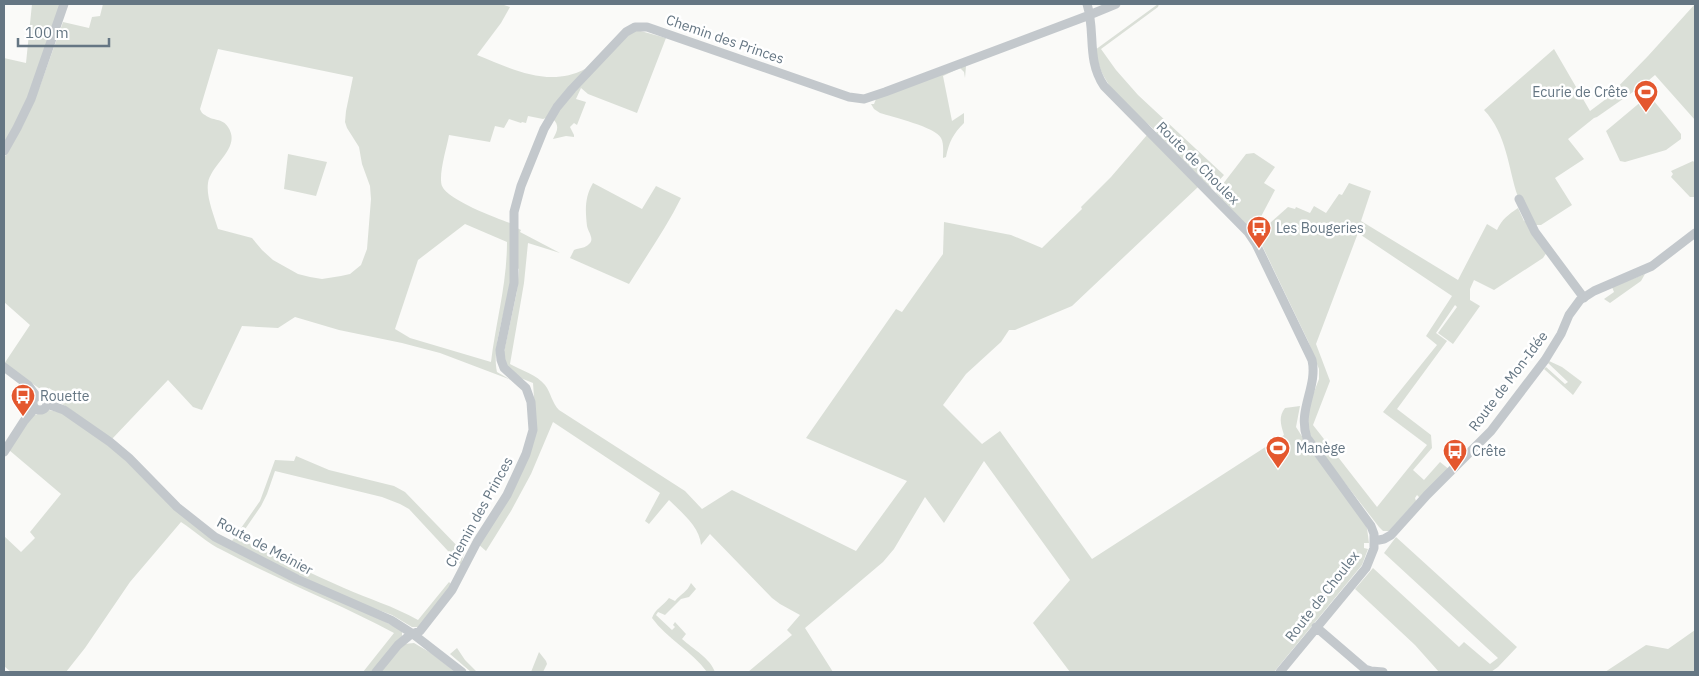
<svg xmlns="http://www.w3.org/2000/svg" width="1699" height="676" viewBox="0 0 1699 676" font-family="'IBM Plex Sans',sans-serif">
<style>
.green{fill:#dadfd7;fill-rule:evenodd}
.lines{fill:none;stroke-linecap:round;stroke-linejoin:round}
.minor{stroke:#c3c8cc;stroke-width:9}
.labels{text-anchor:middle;stroke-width:5;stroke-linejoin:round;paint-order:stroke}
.street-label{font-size:14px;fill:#657683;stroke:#fff}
.poi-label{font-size:14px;fill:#657683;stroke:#fff;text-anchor:start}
</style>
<rect width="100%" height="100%" fill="#fafaf8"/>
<path class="green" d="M32 4H61L25 107 4 145V58L26 63Z
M103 4H501L510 7 501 23 477 55C512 69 549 88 585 69L546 118 543 119 528 116 526 123 522 122 521 123 509 119 504 128 495 126 490 142 449 135C447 147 438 175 442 186 448 200 496 218 510 223 510 241 513 261 511 279 508 306 491 345 497 372L511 380 440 353 402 343 339 330 295 317 278 328 242 326 202 410 193 407 168 380 112 439 58 401 60 395 49 388 46 393 4 364 30 325 4 302V158L22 127 40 86 63 22 89 28 92 17 100 16ZM218 49 353 77 346 111 345 122 347 128 359 147 362 164 370 186 371 199 367 249 361 265 350 274 341 276 322 279 310 277 298 274 273 260 262 250 252 238 218 229C214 215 206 197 208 183 211 164 242 148 228 127 223 118 212 121 205 115 202 114 201 111 200 109ZM465 224 507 242C507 284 496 321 491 362L410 338 395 329 418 260Z
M1158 4H1159L1158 7 1101 49 1116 70 1138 95 1224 175 1215 185 1210 188 1157 136 1156 131C1140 117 1116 99 1106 80 1100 71 1098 61 1095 50Z
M1695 4V120L1655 75 1643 85 1597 117 1594 118 1568 139 1584 159 1555 178 1572 205 1541 225H1534C1529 216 1522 207 1518 197 1508 168 1507 134 1484 110L1554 49 1590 111 1606 99 1648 56Z
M637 30 666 38 637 113 588 94 581 88 576 99 586 102 577 125 574 123 570 127 574 135V137L566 136 553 139C557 131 560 126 553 119L568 97 627 36Z
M964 65 966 66 965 78 964 72 960 68 943 76 952 121 964 113V123C953 134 949 142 946 157L943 158C943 152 944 143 941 138 936 127 892 117 880 113L874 109 871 104H874L876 99Z
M1649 95 1681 134V139L1666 150 1625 162 1620 161 1606 131Z
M1147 135 1198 187 1072 306 1015 330H1009L1001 342 966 374 943 405 982 444 1000 431 1092 559 1284 435C1281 425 1278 417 1285 408L1300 406 1296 427 1314 455 1363 518 1367 528 1369 543H1364V548L1368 549 1362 565 1274 672H1070L1033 623 1070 580 984 461 944 523 925 497 894 549 883 562 805 628 833 672H748L792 635 787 630 800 615 780 604 772 598 710 534 701 545C700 527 681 512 669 500L649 524 645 521 660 493 553 422 531 474 511 511 486 551 478 544 511 494 535 412 533 383 518 377 505 365 504 352 517 291 519 269 517 268V228L521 230 520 232 560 253 528 243 524 283 510 364C521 370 537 375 545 385 551 393 552 403 559 410L685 491 702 509 732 490 856 551 907 481 806 438 896 309 902 312 943 254 944 222 1011 235 1042 248 1082 209 1081 207 1111 177Z
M1254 153 1275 167 1264 183 1275 190 1255 228 1250 229 1216 193 1246 154Z
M288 154 327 162 316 196 284 189Z
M1693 161 1695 163V198L1694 197H1690L1671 177 1673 174 1671 171Z
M593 183 642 209 656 186 681 198C666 228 647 255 629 284L570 258 574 250C579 248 586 248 589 244 595 239 588 232 587 226 585 208 585 197 593 183Z
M1349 183 1371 191 1361 221 1458 280 1487 224 1497 230C1502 219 1508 215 1518 208L1524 221 1526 220 1547 252 1543 258 1494 290 1474 280 1470 289V300L1480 306 1453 344 1438 333 1457 307 1455 305 1436 333 1447 341 1397 409 1431 435 1432 448 1413 470 1424 480 1440 462 1450 470 1420 498 1417 495 1415 498 1416 501 1389 531H1383L1379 527 1314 443 1308 429 1309 405 1319 379V369L1308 341 1259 239V231L1265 220 1270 223 1288 207 1295 209 1296 207 1310 213 1314 206 1326 213 1339 194 1342 195ZM1358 233 1452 296 1426 336 1437 345 1383 412 1427 445 1377 507 1313 425 1330 381 1316 344Z
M1645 274 1641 281 1610 303 1604 299 1614 292 1612 287Z
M1549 361 1562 367 1582 382 1573 395 1544 369 1546 367 1565 384 1568 382 1548 363Z
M49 410 63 413 117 452 182 516 395 627 402 631V636L372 672H363L394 633C338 603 278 580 222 550 207 543 195 531 181 522L130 582 85 648 66 672H11L4 666V536L21 552 35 538 30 532 61 494 9 450 32 416Z
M296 456 329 470 394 486 405 492 464 553 461 565 409 509 400 504 382 497 275 471 267 494 261 506 239 538C273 556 308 572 344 588 369 599 393 606 418 620L449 582 452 585 420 627H412L392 615 354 601 281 567 232 541 260 501 275 460 294 461Z
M1396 537 1517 647 1498 667 1491 672H1439L1415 645 1355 589 1373 568 1459 647 1464 642 1490 664 1498 658 1384 553Z
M691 583 696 589 689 597 681 599 665 615 658 612 656 615 672 630 675 627 673 625 675 622 686 634 682 639C693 649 710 658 715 672H707C692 651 667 639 652 618 655 609 663 606 669 598L675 601C681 594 687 592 691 583Z
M1695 630V672H1605L1646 645 1668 649Z
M414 643 431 653 455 672H380L404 644Z
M457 648 465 660 477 672H471L450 654Z
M539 652 546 661 547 664 543 672H531Z"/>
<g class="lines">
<path class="minor" d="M1087 4C1096 32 1086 59 1104 86L1248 232 1256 244 1312 360C1318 387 1297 410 1307 438L1371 526 1374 534V548L1366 568 1280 672
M4 151 17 128 31 99 64 4
M1519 199 1535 232 1584 298
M4 367 28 385 37 397
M33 403a7 7 0 1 1 14 0a7 7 0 1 1-14 0Z
M47 404 64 410 110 442 129 458 177 507 215 537 297 579 391 620 413 634 462 672
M4 452 24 421 35 408
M1374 541 1384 539 1391 535 1427 495 1491 431 1545 360 1561 334 1569 315 1580 300 1594 291 1652 266 1695 233
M1316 627 1365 669 1371 671 1383 672
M376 672 398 645 410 635 420 631 452 590 477 542 507 495 526 454 533 430 531 402 526 388 504 368 501 360 500 350 514 283V212L521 186 544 129 557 107 572 89 626 32 635 27H647L849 97 864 99 885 92 1087 16 1116 4"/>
</g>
<defs>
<symbol id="stadium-pin" viewBox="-11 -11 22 30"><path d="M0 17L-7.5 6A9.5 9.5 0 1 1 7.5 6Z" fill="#e4572e" stroke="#fff"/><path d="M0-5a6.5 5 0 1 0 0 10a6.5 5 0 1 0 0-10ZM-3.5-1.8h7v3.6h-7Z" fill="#fff"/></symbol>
<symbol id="bus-pin" viewBox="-11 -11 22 30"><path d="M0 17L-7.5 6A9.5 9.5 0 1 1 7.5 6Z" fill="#e4572e" stroke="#fff"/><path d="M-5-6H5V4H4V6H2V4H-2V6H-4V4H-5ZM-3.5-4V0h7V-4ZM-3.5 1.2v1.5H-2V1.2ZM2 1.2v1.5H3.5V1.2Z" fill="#fff"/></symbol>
</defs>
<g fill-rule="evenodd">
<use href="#stadium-pin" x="1632" y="78" width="28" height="38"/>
<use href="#bus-pin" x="1245" y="214" width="28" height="38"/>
<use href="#bus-pin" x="9" y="382" width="28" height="38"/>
<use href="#stadium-pin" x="1264" y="434" width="28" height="38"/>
<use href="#bus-pin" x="1441" y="437" width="28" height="38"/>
</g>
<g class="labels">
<g class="street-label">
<text transform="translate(725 39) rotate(19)" y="5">Chemin des Princes</text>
<text transform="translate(1198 163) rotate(45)" y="5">Route de Choulex</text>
<text transform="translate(1508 381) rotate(-53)" y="5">Route de Mon-Idée</text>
<text transform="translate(479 512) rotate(-61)" y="5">Chemin des Princes</text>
<text transform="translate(265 546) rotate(28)" y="5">Route de Meinier</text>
<text transform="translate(1322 596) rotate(-52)" y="5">Route de Choulex</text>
</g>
<g class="poi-label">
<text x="1628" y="97" text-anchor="end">Ecurie de Crête</text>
<text x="1276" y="233">Les Bougeries</text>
<text x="40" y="401">Rouette</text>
<text x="1296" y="453">Manège</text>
<text x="1472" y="456">Crête</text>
</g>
</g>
<rect width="1699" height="676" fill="none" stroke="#657683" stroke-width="10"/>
<path d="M18 38v8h91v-8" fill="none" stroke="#657683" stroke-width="2.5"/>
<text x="25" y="38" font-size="15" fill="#657683" stroke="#ffffff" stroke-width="4" paint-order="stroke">100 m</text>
</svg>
